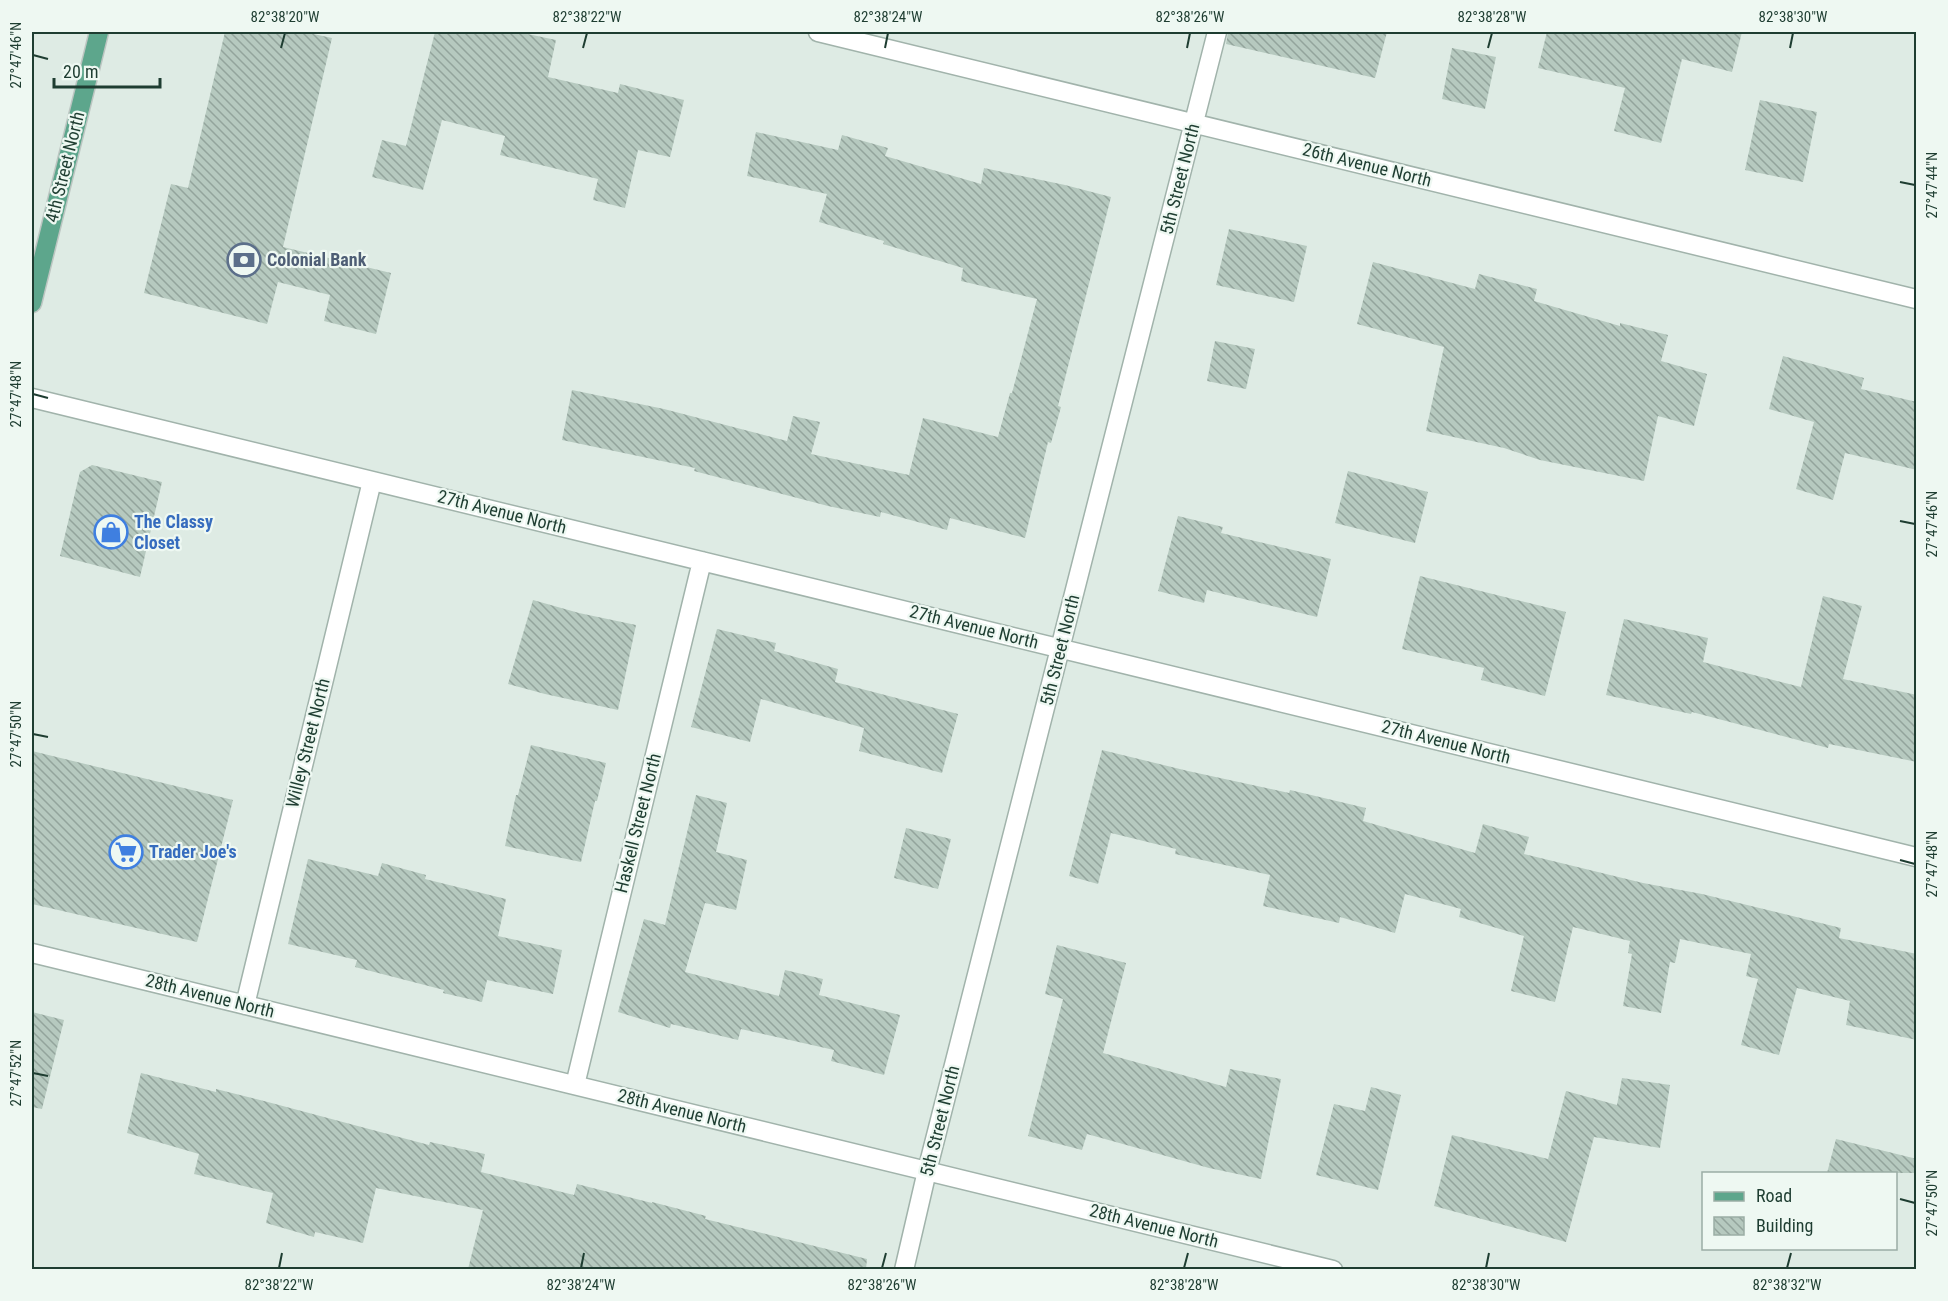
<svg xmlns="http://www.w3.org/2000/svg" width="1948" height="1301" viewBox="0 0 1948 1301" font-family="'Roboto Condensed',sans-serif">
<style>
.building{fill:url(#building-back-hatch)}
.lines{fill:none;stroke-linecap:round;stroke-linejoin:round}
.minor-casing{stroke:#a1b3ab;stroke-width:21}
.primary-casing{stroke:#bcc5c1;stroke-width:21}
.minor{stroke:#fff;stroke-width:18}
.primary{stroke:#5da68c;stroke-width:18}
.ticks{fill:none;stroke:#1e3d31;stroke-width:2}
.labels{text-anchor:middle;stroke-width:4.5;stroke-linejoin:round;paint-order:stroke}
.street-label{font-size:18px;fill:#1e3d31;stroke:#eef8f2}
.service-label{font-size:18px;font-weight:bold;fill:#4e5e75;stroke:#eef8f2;text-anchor:start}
.shop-label{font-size:18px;font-weight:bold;fill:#366cbe;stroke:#eef8f2;text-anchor:start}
.neatline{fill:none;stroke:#1e3d31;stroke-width:2}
.ticks-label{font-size:15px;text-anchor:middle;fill:#1e3d31}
</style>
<defs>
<pattern id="building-back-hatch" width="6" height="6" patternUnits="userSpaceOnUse" patternTransform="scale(1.5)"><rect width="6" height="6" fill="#b6c9bf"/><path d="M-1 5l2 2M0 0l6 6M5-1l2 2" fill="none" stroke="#93a49c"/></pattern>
</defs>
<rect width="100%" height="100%" fill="#deebe4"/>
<path class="building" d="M225 32H304L332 38 283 247 391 273 376 334 324 321 330 295 278 282 267 324 144 293 171 184 188 188Z
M435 32H518L556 40 548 77 618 93 620 84 684 100 670 157 638 150 625 208 593 200 598 179 500 155 505 136 442 120 423 190 372 177 382 140 406 146Z
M1228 32H1387L1375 78 1226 44Z
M1547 32H1742L1732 72 1682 59 1661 143 1614 131 1625 88 1538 68Z
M1452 48 1496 57 1485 109 1442 99Z
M1760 100 1817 112 1803 182 1745 170Z
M756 132 838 150 842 135 888 148 885 156 981 184 984 168 1065 185 1111 197 1058 406 1061 407 1051 443 1048 442 1025 538 950 518 947 530 881 512 880 517 828 506 694 471 695 468 562 440 572 390 664 409 787 441 793 416 820 422 811 454 909 475 923 418 998 437 1010 393H1012L1037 299 961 281 963 268 883 244 884 241 819 222 827 194 747 176Z
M1229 229 1307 246 1294 302 1216 285Z
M1373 262 1475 289 1479 274 1537 289 1534 301 1620 326V323L1668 335 1661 361 1707 374 1694 426 1658 416 1644 481 1540 460 1504 448 1426 431 1444 347 1357 324Z
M1215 341 1255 349 1246 389 1207 381Z
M1783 356 1864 378 1861 389 1917 402V470L1845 453 1833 500 1796 489 1814 422 1769 409Z
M92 465 162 482 140 577 60 556 80 472Z
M1348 471 1428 492 1415 543 1335 523Z
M1178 516 1223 527 1221 533 1331 559 1317 617 1207 590 1204 603 1158 591Z
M1420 576 1566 612 1545 696 1481 680 1484 668 1402 649Z
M1823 596 1862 606 1843 679 1917 695V762L1829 744 1828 748 1692 712 1691 714 1606 695 1624 619 1708 638 1703 662 1801 687Z
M533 600 579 613 636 625 618 710 545 694 508 684Z
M717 629 776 643 774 651 838 669 835 682 958 714 942 773 859 751 864 728 761 699 750 742 691 727Z
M531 745 606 763 597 801H595L581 862 505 846 516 795H518Z
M1102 750 1188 771 1289 793 1290 790 1366 808 1363 821 1475 853 1483 824 1529 837 1524 854 1643 883 1702 894 1841 928 1839 938 1917 954V1040L1846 1025 1850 1001 1797 988 1779 1055 1741 1045 1758 979 1746 976 1751 954 1680 939 1675 963 1670 962 1661 1013 1623 1006 1632 954 1628 953 1630 941 1573 927 1555 1002 1511 991 1524 936 1459 917 1461 909 1405 894 1395 933 1340 917 1339 923 1263 906 1270 875 1175 854 1176 849 1111 833 1098 884 1069 876Z
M32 751 233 800 197 942 32 904Z
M696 795 727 803 716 852 747 860 736 910 705 903 685 972 779 996 785 970 823 979 819 995 900 1015 884 1075 831 1061 834 1050 741 1029 738 1040 671 1024 670 1028 618 1012 644 919 665 925Z
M906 828 951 839 938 889 894 878Z
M308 859 378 876 382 863 426 875 425 879 506 899 498 936 562 950 553 994 487 980 482 1002 443 993 444 990 355 967 357 960 288 944Z
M1057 945 1126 963 1103 1053 1226 1087 1230 1069 1281 1079 1261 1179 1209 1168 1087 1134 1082 1150 1028 1136 1063 999 1045 994Z
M32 1012 64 1020 42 1109 32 1107Z
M141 1073 216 1092V1089L264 1101 429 1145 430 1142 485 1154 481 1172 574 1195 577 1184 652 1203V1202L706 1216 705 1219 867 1259 866 1269H468L483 1210 376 1188 363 1243 315 1232 314 1237 266 1223 273 1193 194 1174 199 1154 127 1133Z
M1622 1078 1670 1085 1660 1148 1594 1137 1566 1242 1434 1206 1452 1135 1548 1159 1566 1091 1617 1105Z
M1371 1087 1401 1095 1378 1190 1316 1175 1334 1104 1365 1111Z
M1836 1139 1917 1159V1173H1827Z"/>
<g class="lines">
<defs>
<path id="minor" d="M818 32 1916 299
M32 398 1916 857
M32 953 1333 1270
M245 1005 372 481
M575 1085 702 561
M904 1270 927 1171 1217 32"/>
<path id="primary" d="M32 303 99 32"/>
</defs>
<use href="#minor" class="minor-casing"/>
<use href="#primary" class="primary-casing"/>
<use href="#minor" class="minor"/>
<use href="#primary" class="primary"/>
</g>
<path class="ticks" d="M281 48 285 33M583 48 587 33M885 48 888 33M1187 48 1190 33M1488 48 1492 33M1790 48 1793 33M33 55 48 59M1900 182 1915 185M33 394 48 398M1900 521 1915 524M33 734 48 737M1900 860 1915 864M33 1073 48 1076M1900 1199 1915 1203M279 1268 282 1253M581 1268 584 1253M882 1268 886 1253M1184 1268 1188 1253M1486 1268 1489 1253M1787 1268 1791 1253"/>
<defs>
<symbol id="bank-ring" viewBox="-11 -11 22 22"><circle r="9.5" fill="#eef8f2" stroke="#5c6f8a" stroke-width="1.5"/><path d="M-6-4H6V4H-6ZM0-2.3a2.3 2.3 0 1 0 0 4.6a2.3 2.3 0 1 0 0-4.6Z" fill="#5c6f8a"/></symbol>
<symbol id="shop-ring" viewBox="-11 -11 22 22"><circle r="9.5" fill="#eef8f2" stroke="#3f7fe0" stroke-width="1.5"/><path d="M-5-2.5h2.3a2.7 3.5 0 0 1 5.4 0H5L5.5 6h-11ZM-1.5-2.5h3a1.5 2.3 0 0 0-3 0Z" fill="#3f7fe0"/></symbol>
<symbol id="supermarket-ring" viewBox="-11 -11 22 22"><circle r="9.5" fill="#eef8f2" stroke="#3f7fe0" stroke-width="1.5"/><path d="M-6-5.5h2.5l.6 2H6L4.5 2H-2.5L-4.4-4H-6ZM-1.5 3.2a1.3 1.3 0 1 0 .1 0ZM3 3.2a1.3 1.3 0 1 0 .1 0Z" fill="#3f7fe0"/></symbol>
</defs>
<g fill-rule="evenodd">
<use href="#bank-ring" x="225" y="241" width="38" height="38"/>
<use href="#shop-ring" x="92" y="513" width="38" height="38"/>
<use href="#supermarket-ring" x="107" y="833" width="38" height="38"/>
</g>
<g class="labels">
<g class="street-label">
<text transform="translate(1367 165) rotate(14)" y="6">26th Avenue North</text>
<text transform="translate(65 167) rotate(-76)" y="6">4th Street North</text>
<text transform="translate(1180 179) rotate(-76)" y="6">5th Street North</text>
<text transform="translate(502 512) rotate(14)" y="6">27th Avenue North</text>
<text transform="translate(974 627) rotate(14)" y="6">27th Avenue North</text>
<text transform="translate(1060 650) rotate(-76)" y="6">5th Street North</text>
<text transform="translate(1446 742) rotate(14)" y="6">27th Avenue North</text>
<text transform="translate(308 743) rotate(-76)" y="6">Willey Street North</text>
<text transform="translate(638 823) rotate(-76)" y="6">Haskell Street North</text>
<text transform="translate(210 996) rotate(14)" y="6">28th Avenue North</text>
<text transform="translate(682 1111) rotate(14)" y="6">28th Avenue North</text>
<text transform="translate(940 1121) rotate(-76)" y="6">5th Street North</text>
<text transform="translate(1154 1226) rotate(14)" y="6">28th Avenue North</text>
</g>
<g class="service-label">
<text x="267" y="266">Colonial Bank</text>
</g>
<g class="shop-label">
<text x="134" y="528">The Classy<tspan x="134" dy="21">Closet</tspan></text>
<text x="149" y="858">Trader Joe's</text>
</g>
</g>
<rect width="1948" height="1301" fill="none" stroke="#eef8f2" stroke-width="66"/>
<rect x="1702" y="1172" width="195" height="78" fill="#eef8f2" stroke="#9bada5" stroke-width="1.5"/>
<rect x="1714" y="1192" width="30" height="9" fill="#5da68c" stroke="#9bada5" stroke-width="1.5"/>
<text x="1756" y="1202" font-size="18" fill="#1e3d31">Road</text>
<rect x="1714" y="1217" width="30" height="18" fill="url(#building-back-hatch)" stroke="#9bada5" stroke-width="1.5"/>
<text x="1756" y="1232" font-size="18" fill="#1e3d31">Building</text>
<path d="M54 78v9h106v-9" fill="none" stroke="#1e3d31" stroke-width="3"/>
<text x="63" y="78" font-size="18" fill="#1e3d31" stroke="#eef8f2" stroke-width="4.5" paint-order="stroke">20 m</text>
<rect x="33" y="33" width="1882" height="1235" class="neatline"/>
<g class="ticks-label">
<text x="285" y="22">82°38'20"W</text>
<text x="587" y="22">82°38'22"W</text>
<text x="888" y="22">82°38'24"W</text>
<text x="1190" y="22">82°38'26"W</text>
<text x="1492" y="22">82°38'28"W</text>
<text x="1793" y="22">82°38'30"W</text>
<text transform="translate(16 55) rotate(-90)" y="5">27°47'46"N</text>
<text transform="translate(1932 185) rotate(-90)" y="5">27°47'44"N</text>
<text transform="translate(16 394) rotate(-90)" y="5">27°47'48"N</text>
<text transform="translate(1932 524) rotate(-90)" y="5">27°47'46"N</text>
<text transform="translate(16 734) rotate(-90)" y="5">27°47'50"N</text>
<text transform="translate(1932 864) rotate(-90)" y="5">27°47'48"N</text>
<text transform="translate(16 1073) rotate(-90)" y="5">27°47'52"N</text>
<text transform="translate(1932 1203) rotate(-90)" y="5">27°47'50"N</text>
<text x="279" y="1290">82°38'22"W</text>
<text x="581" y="1290">82°38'24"W</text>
<text x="882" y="1290">82°38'26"W</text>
<text x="1184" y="1290">82°38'28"W</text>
<text x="1486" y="1290">82°38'30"W</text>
<text x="1787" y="1290">82°38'32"W</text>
</g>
</svg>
